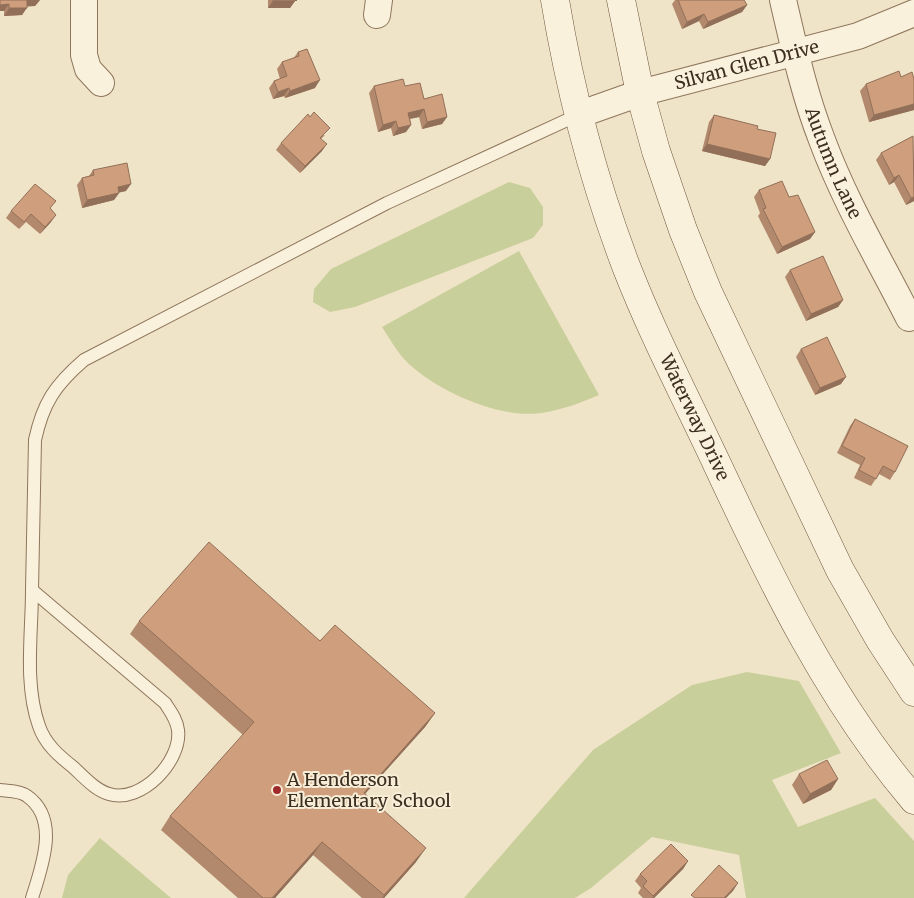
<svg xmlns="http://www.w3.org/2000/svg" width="914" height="898" viewBox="0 0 914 898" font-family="Merriweather,serif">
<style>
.green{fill:#c9cf9b}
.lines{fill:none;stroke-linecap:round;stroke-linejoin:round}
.service-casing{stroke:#8d765c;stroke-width:14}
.minor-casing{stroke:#8d765c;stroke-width:28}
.secondary-casing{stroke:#6f573f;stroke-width:29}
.service{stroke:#faf1dc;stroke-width:12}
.minor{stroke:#faf1dc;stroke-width:26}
.secondary{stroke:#faf1dc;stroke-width:28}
.wall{fill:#b2896c}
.shaded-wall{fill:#916f58}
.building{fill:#cf9f7d;stroke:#916f58}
.poi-dot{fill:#9e2a2b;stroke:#f7eed8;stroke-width:2}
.labels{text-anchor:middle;stroke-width:4;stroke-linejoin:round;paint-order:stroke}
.street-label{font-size:18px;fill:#3d2e20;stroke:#f7eed8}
.poi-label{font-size:18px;fill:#3d2e20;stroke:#f7eed8;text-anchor:start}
</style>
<rect width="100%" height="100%" fill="#f0e4c8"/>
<path class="green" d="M509 182 530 188 543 207V225L533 238 355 307 330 312 313 302 314 289 331 269Z
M519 251 599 395C580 403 562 410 541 413 500 419 439 392 409 364 398 354 390 339 382 327Z
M747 672 799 681 841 753 772 780 798 827 875 798 914 841V898H746L739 855 652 837 591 888 575 898H464L593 750 692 685Z
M100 838 171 898H62L68 875Z"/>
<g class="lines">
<defs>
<path id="service" d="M32 590 35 440C43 403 55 385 84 360L387 203 578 115
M32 590 165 703C171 712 177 720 178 730 182 761 141 804 109 794 95 790 84 777 73 767 59 756 45 744 39 726 24 684 32 634 32 590Z
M0 790C8 791 21 791 27 796 60 819 42 866 32 898"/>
<g id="minor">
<path d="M84 0V55L88 69 101 83"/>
<path id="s1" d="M783 0C794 47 804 94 822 140 845 202 879 259 909 318"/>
<path d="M377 15 379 0"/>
<path id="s2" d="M578 115 640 93 858 36 914 13"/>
</g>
<g id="secondary">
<path id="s3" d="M555 0C570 91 593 179 626 266 652 333 686 398 717 464 772 582 829 700 914 800"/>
<path d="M621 0 640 93 656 151 683 230 708 292 840 570 880 640 914 692"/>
</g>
</defs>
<use href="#service" class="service-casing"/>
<use href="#minor" class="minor-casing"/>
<use href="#secondary" class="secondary-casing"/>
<use href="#service" class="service"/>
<use href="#minor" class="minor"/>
<use href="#secondary" class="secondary"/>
</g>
<path class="wall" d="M0 0H40L35 6H27L22 15 4 16V11H0Z
M268 0H297V1H295L290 8H268Z
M675 0H744L747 5 742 12 703 29 699 21 682 29 672 4Z
M298 52 315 88 285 98 284 96 273 99 269 88 274 81 280 79 277 69 282 62 293 59Z
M914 79V110L869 122 860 91 866 84Z
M374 86H405L424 99 447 117 442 124 422 129 419 117 410 119 411 125 406 132 393 136 391 128 378 132 369 93Z
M714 115 770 159 765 166 702 151 709 122Z
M325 135 321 139 322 151 300 173 276 150 281 143Z
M913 136 914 201 906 205 894 182 889 185 876 160 881 153Z
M93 170 126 191 119 192V193L114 200 82 208 77 185 82 178 89 176Z
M759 190 789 197 815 232 810 239 777 254 758 216 760 213 754 197Z
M50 209 51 222 40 234 26 222 19 229 6 218 11 211Z
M790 270 843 300 838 307 806 321 785 277Z
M801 349 841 384 815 395 796 357Z
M855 419 895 472 890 480 879 474 871 486 854 478 860 465 837 453 850 426Z
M139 621 320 641 435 713 425 727 365 794 416 862 384 898H362L313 855 275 898H238L161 830 170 816 243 735 130 634Z
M799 774 838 779 831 790 803 804 792 785Z
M688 861 683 869 654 898H643L638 893 641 888 635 881 640 874Z"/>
<path class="shaded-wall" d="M27 0H40L35 6 22 7Z
M290 0H297V1H295L290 8H268L273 1Z
M9 4 4 11H0V5Z
M747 5 742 12 703 29 708 22Z
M9 8H27L22 15 4 16Z
M704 14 699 21 682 29 687 22Z
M320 80 315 88 285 98 290 91Z
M289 88 284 96 273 99 278 92Z
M914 104V110L869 122 874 115Z
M424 109 419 117 403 120 408 113Z
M447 117 442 124 422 129 427 122Z
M396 121 391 128 378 132 383 125Z
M411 125 406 132 393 136 398 128Z
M327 144 322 151 300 173 305 166Z
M707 144 770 159 765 166 702 151Z
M899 175 894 182 889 185 894 178Z
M131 184 126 191 113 194 118 187Z
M119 193 114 200 82 208 87 200Z
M914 197V201L906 205 911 198Z
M56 215 51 222 40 234 45 227Z
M815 232 810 239 777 254 782 247Z
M843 300 838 307 806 321 811 314Z
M846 377 841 384 815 395 820 388Z
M435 713 425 727 354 806 364 793Z
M838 779 831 790 803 804 810 794Z
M322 842 313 855 275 898H272Z
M426 848 416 862 384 898H382Z
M688 861 683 869 654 898H652Z
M738 883 733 891 726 898H724Z"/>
<path class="building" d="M0 0H27V8H9V4L0 5Z
M273 0H295V1H273Z
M678 0H744L747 5 708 22 704 14 687 22Z
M307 49 320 80 290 91 289 88 278 92 274 81 287 76 282 62 299 56 298 52Z
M899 71 901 77 912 72 914 79V104L874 115 866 84Z
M403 79 405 86 420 83 424 99 442 94 447 117 427 122 424 109 408 113 411 125 398 128 396 121 383 125 374 86Z
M314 112 330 128 320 138 327 144 305 166 281 143 308 114 310 117Z
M714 115 758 126 757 129 776 133 770 159 707 144Z
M913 136 914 197 911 198 899 175 894 178 881 153Z
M127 163 131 184 118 187 119 193 87 200 82 178 94 175 93 170Z
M782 181 789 197 798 195 815 232 782 247 763 209 766 208 759 190Z
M35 184 56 201 50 208 56 215 45 227 31 214 24 222 11 211Z
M823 256 843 300 811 314 790 270Z
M827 337 846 377 820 388 801 349Z
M855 419 908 446 895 472 883 466 876 479 859 470 865 458 842 446Z
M209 542 320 641 335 625 435 713 364 793 426 848 384 895 322 842 272 898H263L170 816 254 722 139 621Z
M827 760 838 779 810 794 799 774Z
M671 844 688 861 653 896 643 886 647 881 640 874Z
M719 865 738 883 724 898H695L691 895Z"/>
<circle class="poi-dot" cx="277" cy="790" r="5"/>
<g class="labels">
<g class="street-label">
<text dy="6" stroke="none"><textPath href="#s2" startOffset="176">Silvan Glen Drive</textPath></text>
<text dy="6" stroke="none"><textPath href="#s1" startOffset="171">Autumn Lane</textPath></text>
<text dy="6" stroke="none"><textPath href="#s3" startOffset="442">Waterway Drive</textPath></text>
</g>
<g class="poi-label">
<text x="287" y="786">A Henderson<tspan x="287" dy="21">Elementary School</tspan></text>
</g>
</g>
</svg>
